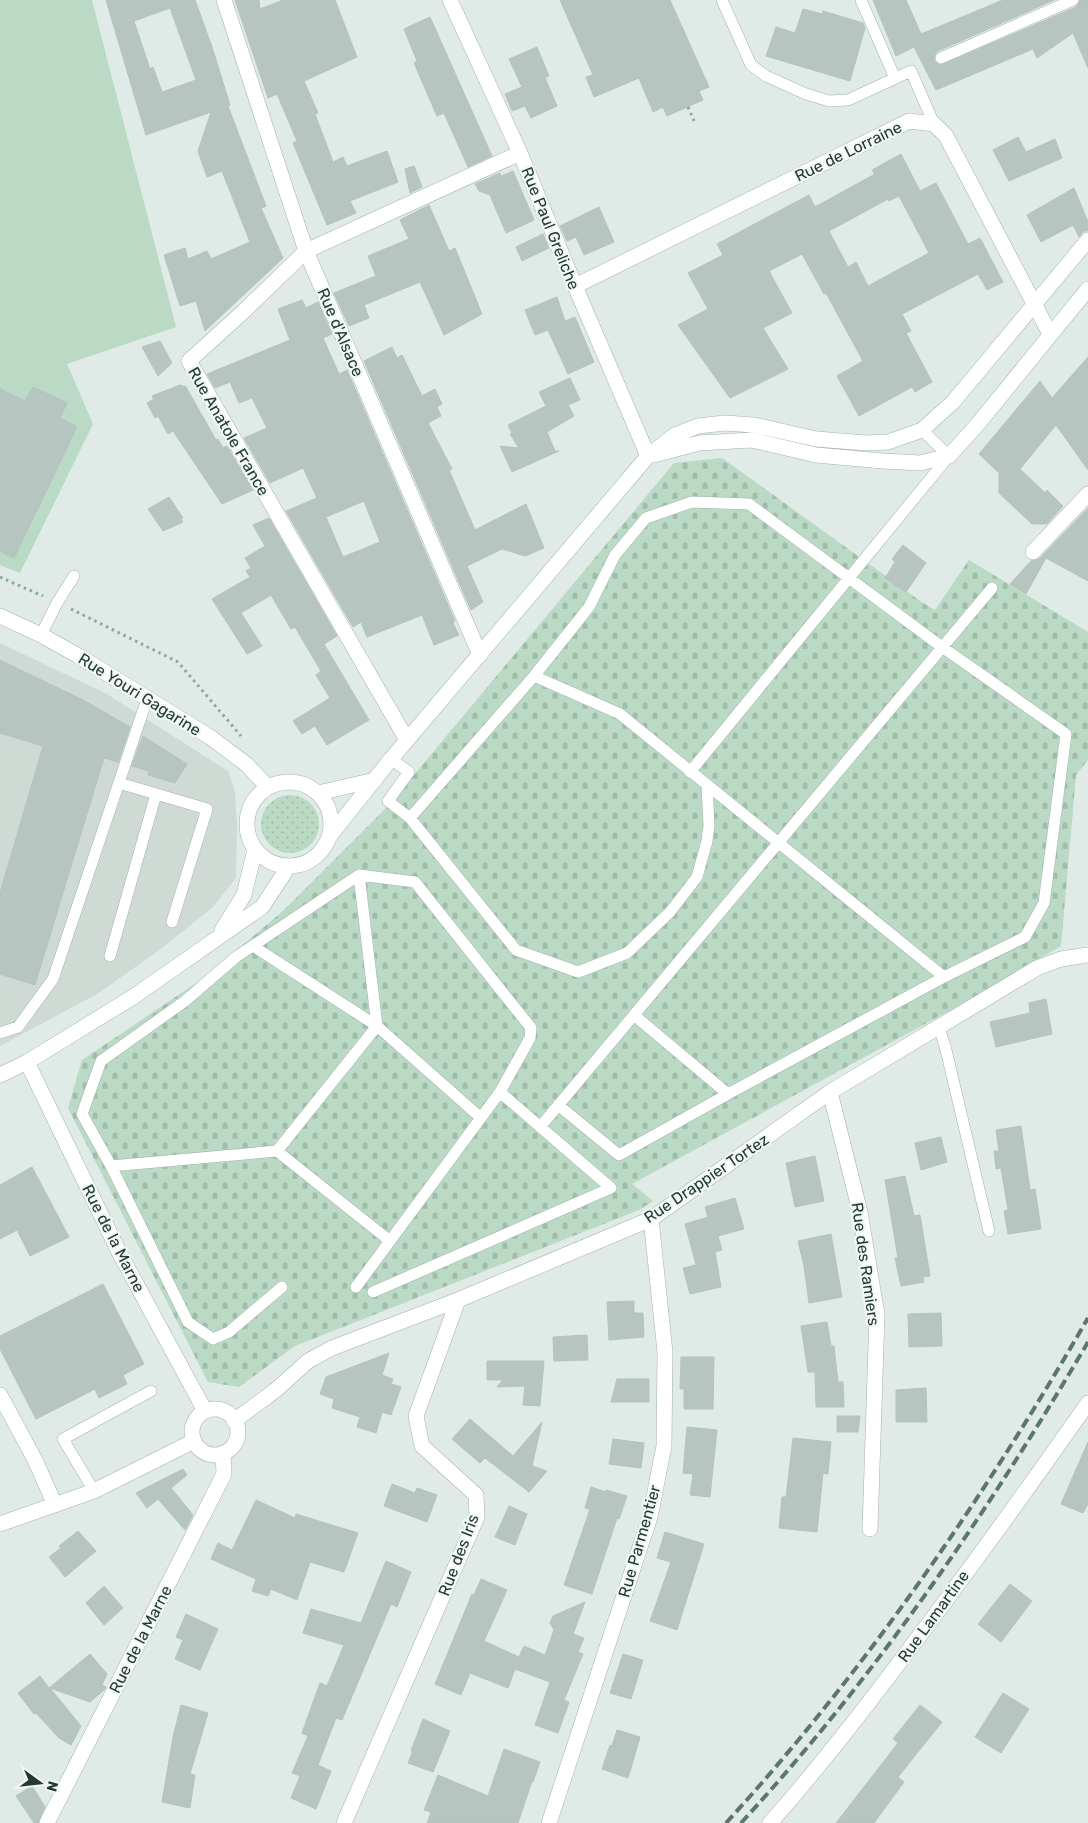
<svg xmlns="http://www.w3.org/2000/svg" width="1088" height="1823" viewBox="0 0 1088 1823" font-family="Rubik,sans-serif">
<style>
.built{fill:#cfdad5}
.grass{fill:url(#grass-dots)}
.cemetery{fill:url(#cemetery-stones)}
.garden{fill:#badac5}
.building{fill:#b6c5c0;stroke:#b3c3be;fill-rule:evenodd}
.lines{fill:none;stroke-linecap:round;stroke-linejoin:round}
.lane-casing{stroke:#a3b2ad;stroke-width:12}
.street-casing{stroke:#a3b2ad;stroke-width:16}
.secondary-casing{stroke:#a0b5af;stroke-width:16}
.path{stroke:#82aca2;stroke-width:3;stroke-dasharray:2.5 4;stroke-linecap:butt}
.lane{stroke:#fff;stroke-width:11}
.street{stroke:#fff;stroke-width:15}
.secondary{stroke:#fff;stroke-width:15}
.rail{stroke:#5c7570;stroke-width:4;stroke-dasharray:10 5;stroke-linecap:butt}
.labels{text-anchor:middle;stroke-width:4.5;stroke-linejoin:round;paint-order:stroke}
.street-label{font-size:16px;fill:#223a35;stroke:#f1f7f4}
</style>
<defs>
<pattern id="grass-dots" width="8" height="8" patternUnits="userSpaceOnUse" patternTransform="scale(1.25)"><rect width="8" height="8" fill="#badac5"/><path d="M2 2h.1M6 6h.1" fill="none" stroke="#a0bcaa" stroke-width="1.8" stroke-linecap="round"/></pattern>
<pattern id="cemetery-stones" width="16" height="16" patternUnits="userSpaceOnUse" patternTransform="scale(1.25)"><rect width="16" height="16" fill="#badac5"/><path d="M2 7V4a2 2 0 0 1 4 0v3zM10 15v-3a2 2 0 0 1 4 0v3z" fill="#a0bcaa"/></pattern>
</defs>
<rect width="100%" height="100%" fill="#e0eae6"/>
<path class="built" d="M0 643 107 694 228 771 235 792 237 824 236 878 213 907 158 951 97 994 0 1046Z"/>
<path class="grass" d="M261 824a29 29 0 1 1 58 0a29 29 0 1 1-58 0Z"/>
<path class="cemetery" d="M722 458 923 603 935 610 969 560 1088 632V760L1076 775 1061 946 958 1006 632 1184 653 1201 639 1210 295 1346 239 1387 208 1382 68 1108 82 1060 205 977 284 910 389 805 674 463Z"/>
<path class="garden" d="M0 0H92L176 327 67 364 93 424 20 573 0 565Z"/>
<path class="building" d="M106 0H195L212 47 230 105 228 106 266 206 261 208 283 258 205 331 196 301 180 306 164 255 185 248 188 259 207 251 211 259 250 242 222 171 207 177 198 151 211 112 146 135ZM170 8 196 80 162 92 153 67 150 69 134 21Z
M235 0H259L260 9 283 0H335L357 57 304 81 318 113 315 114 333 162 343 157 347 166 387 151 398 182 350 201 356 213 327 225 293 143 297 141 277 94 268 98Z
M560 0H670L709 87 699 91 703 100 667 116 663 107 653 112 639 78 594 97 586 77 593 75Z
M873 0H906L921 34 1003 0H1054L938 51 935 54 934 61 941 65 1076 7 1080 0H1088V68L1073 33 1037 58 1033 49 936 90 914 47 896 56Z
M803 9 822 14 823 11 863 23 865 28 850 81 766 56 776 27 795 33Z
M430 17 492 156 468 167 444 113 437 116 414 63 417 61 404 29Z
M537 47 549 76 545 78 557 106 531 118 525 106 512 111 505 94 522 87 509 59Z
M1018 137 1026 152 1055 139 1062 158 1009 181 993 150Z
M901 154 920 191 936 183 968 244 980 238 1003 282 987 290 978 274 902 314 911 331 906 333 932 382 915 392 912 387 859 416 837 376 863 361 826 293 824 294 802 254 769 271 792 313 763 328 788 369 730 398 678 325 708 309 688 273 723 255 717 244 809 195 815 207 875 174 872 170ZM899 196 929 253 868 286 856 262 848 267 829 231 888 199 889 201Z
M414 166 422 187 410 193 405 169Z
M513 171 534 220 506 233 490 195 479 191 475 184 500 173 501 176Z
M1074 188 1088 222V231H1084L1079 237 1073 225 1041 242 1027 215Z
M429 205 449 251 455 248 482 314 444 335 420 282 364 305 369 318 349 326 334 293 376 276 368 256 409 239 400 220Z
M599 207 614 242 584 255 576 237 567 241 560 226Z
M543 234 549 248 522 261 516 247Z
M557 297 565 321 575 317 594 362 568 374 548 330 535 335 525 310Z
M302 300 306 308 318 302 332 334 323 338 339 374 347 370 455 621 453 623 459 635 434 645 422 615 367 637 361 622 353 627 286 511 317 498 303 468 270 483 244 438 267 428 252 398 239 403 230 382 215 388 207 374 290 340 278 309ZM364 501 380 542 343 557 326 517Z
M160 341 172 363 158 376 142 347Z
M392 347 397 358 402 355 422 396 435 389 442 404 437 407 441 416 428 423 452 469 449 470 475 530 526 504 544 548 525 556 502 549 467 566 483 602 471 610 364 361Z
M1088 357V470L1056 425 1020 469 1045 493 1047 490 1063 506 1047 524H1032L999 493V473L979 454 1040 381 1052 398Z
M570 378 580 400 568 405 574 416 547 432 555 451H559L512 472 500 446 519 448 510 434 512 433 508 425 546 406 539 392Z
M180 385 186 387 216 440 218 439 223 448 227 446 253 490 222 504 173 431 168 434 158 416 155 418 147 403 154 399 152 396Z
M33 387 67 403 60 418 77 427 14 558 0 551V389L25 401Z
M169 497 183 518 181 519 183 522 163 531 148 509Z
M1088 508V581L1046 558 1026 594 1010 584 1031 561 1040 558Z
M269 518 337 636 324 644 369 720 327 745 315 726 302 734 293 721 330 698 316 675 321 671 295 627 291 629 271 595 241 613 262 646 247 654 212 599 250 577 246 571 251 568 245 558 265 546 253 525Z
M903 545 926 563 906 592 885 578 895 562 892 559Z
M0 660 83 700 130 727 118 762 104 758 35 985 0 974V893L43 746 0 733Z
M143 736 187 764 175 783 148 775 149 771 132 766Z
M1046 999 1052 1034 996 1047 990 1022 1030 1013 1029 1003Z
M1021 1126 1030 1190 1035 1189 1041 1229 1008 1234 1004 1211 1008 1210 1001 1168 996 1169 994 1151H999L996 1130Z
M941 1137 947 1162 921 1170 915 1143Z
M815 1156 824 1201 795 1207 786 1163Z
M32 1167 69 1237 30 1256 17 1230 0 1239V1185Z
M905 1176 914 1216 920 1215 930 1276 923 1277 924 1282 901 1286 895 1258H898L885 1180Z
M735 1198 744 1229 718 1236 722 1250 715 1252 721 1287 690 1294 683 1268 696 1265 685 1224 708 1217 705 1207Z
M831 1234 842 1297 809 1303 804 1266 798 1241Z
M103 1284 144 1364 123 1375 127 1384 99 1398 95 1389 36 1419 0 1349V1336Z
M634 1301V1313H643L644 1337 609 1340 607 1302Z
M941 1313 942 1346 909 1347 908 1314Z
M827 1322 831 1346H834L838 1382H843L844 1407H816L815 1372H808L801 1326Z
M587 1335 588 1360 554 1361 553 1337Z
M389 1353 382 1375 393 1379 391 1384 401 1387 391 1415 382 1412 376 1433 357 1427 360 1417 332 1408 334 1399 320 1394 326 1377Z
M681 1357H714L713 1409H684V1389H680Z
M487 1361H544L540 1406 523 1405 525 1386 497 1387 503 1380H487Z
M617 1379H649V1402H611Z
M926 1388 927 1422H896V1390Z
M837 1416H860L858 1432H837Z
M470 1419 513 1456 542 1422 532 1466 547 1471 529 1492 485 1458 480 1463 452 1439Z
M687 1427 717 1430 710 1497 690 1495 693 1474 683 1473Z
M793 1438 831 1442 828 1474 823 1473 817 1532 779 1528 782 1497H786Z
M613 1439 644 1443 641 1468 609 1464Z
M1088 1442V1504L1083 1513 1061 1504Z
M183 1469 187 1475 171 1488 193 1515 185 1530 158 1499 147 1508 136 1493Z
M392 1484 415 1493 417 1488 437 1495 427 1522 384 1506Z
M591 1487 606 1492V1490L627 1496 619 1519 617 1518 592 1594 564 1585 590 1509 585 1508Z
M256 1500 295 1518 296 1514 358 1533 344 1572 310 1562 297 1600 271 1589 268 1596 252 1591 256 1579 211 1559 218 1543 232 1550Z
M509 1506 527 1514 515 1545 495 1537Z
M78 1531 96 1551 65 1577 49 1557 61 1548 59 1546Z
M665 1532 704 1544 677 1630 650 1621 671 1562 657 1558Z
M386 1561 411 1572 397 1607 391 1604 342 1720 336 1718 318 1765 331 1771 316 1809 291 1798 300 1776 292 1773 308 1736 302 1733 320 1683 327 1686 344 1645 303 1633 311 1609 361 1623Z
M481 1579 507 1590 484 1641 519 1657 524 1646 545 1655 554 1630 550 1623 553 1616 585 1602 573 1634 584 1638 578 1652 583 1654 564 1700 569 1702 558 1733 535 1725 550 1682 515 1669 508 1688 470 1673 461 1695 435 1684 472 1594 474 1595Z
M1010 1584 1032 1601 1001 1642 978 1624Z
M104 1586 123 1608 104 1625 86 1603Z
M186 1614 218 1629 200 1670 175 1659 183 1640 176 1637Z
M90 1654 107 1674 102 1685 106 1687 104 1690 90 1702 50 1688 81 1726 71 1745 59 1738 36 1713 34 1714 18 1693 40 1676 49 1688Z
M623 1654 643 1660 631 1699 610 1693Z
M1003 1693 1029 1709 1001 1753 975 1737Z
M181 1705 208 1713 190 1774 195 1775 190 1808 162 1802 173 1737Z
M920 1705 942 1722 898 1777 904 1782 874 1823H836L898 1743 893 1739Z
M423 1719 450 1731 433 1772 408 1763 413 1751H411Z
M617 1730 640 1737 628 1778 602 1769 610 1745 612 1746Z
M504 1749 540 1762 533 1782 532 1781 518 1823H427L431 1812 424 1810 438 1775 488 1796Z
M32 1786 45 1807 38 1823H34L16 1796Z"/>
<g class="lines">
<defs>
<path id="lane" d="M722 0 751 65 766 76 806 94 829 101 848 100 911 71 934 124
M861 0 895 78
M941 58 1073 0
M41 635 57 603 74 576
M534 676 620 714 944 977
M391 759 409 772 388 801 410 818
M690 772 949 456 922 430
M119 783 207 809 172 922
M253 946 377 1026 481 1118
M110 956 156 794
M635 1016 728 1094
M939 1027 946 1050 989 1231
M0 1033 18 1027 53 979 147 699
M558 1105 619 1155 728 1094 944 977 1025 937 1044 903 1066 734 942 647 749 504 692 502 646 518 615 555 589 607 534 676 410 818 516 950 578 972 627 953 670 912 697 877 707 841 709 825 707 786
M540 1127 992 588
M277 1151 377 1026 359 875
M111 1166 188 1322 213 1339 229 1332 282 1287
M390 1241 277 1151 111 1166 82 1114 101 1061 185 1001 236 957 359 875 415 882 531 1028 530 1038 500 1092
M356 1287 500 1092 611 1188 373 1292
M94 1491 63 1439 151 1391"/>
<path id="street" d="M224 0 306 251 480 655
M450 0 520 153 575 286 648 456
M575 286 909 121 934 124 946 136 1050 334
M1033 552 1088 494
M0 616 41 635 77 655 210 737 246 764 268 787
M407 740 189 361 244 311 306 251 520 153
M27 1062 119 1252 205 1411
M830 1092 860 1212 877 1315 870 1529
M0 1395 35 1460 55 1505
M192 1432a23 23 0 1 1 46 0a23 23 0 1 1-46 0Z
M234 1421 277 1389 308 1361 332 1348 458 1300 651 1219 830 1092 1037 968 1061 959 1088 955
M0 1524 94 1491 194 1441
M47 1823 224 1474 223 1453
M344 1823 477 1517 476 1495 422 1446 416 1416 458 1300
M549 1823 650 1517 664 1446 665 1352 651 1219
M770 1823C832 1753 888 1678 944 1603 993 1537 1041 1470 1088 1403"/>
<path id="secondary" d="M654 455 699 443 752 440 816 455 883 461 920 463 949 456 977 425 1088 289
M247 824a42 42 0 1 1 84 0a42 42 0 1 1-84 0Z
M318 793 375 780
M329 837 391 759 648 456 675 435 698 426 725 423 754 425 816 439 866 443 888 442 922 430 953 402 1088 240
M222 930 244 895 255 849
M0 1075 27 1062 133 997 262 907 289 866"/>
</defs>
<use href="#lane" class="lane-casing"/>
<use href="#street" class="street-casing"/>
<use href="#secondary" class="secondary-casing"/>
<path class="path" d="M688 107 694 121
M0 577 43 596
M71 609 178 662 241 736"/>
<use href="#lane" class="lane"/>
<use href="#street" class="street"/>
<use href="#secondary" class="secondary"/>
<path class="rail" d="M726 1823C866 1670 984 1498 1088 1318
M741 1823C876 1676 987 1514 1088 1342"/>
</g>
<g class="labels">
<g class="street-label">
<text transform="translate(848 151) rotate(-26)" y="6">Rue de Lorraine</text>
<text transform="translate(551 228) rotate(68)" y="6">Rue Paul Greliche</text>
<text transform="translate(341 332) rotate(67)" y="6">Rue d'Alsace</text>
<text transform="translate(229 431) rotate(60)" y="6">Rue Anatole France</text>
<text transform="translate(140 694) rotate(32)" y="6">Rue Youri Gagarine</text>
<text transform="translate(706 1178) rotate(-34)" y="6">Rue Drappier Tortez</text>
<text transform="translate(114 1238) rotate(63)" y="6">Rue de la Marne</text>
<text transform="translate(866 1264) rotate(82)" y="6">Rue des Ramiers</text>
<text transform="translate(639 1541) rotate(-74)" y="6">Rue Parmentier</text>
<text transform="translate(458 1555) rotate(-69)" y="6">Rue des Iris</text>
<text transform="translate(933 1616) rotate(-54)" y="6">Rue Lamartine</text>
<text transform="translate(140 1639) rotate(-63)" y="6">Rue de la Marne</text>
</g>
</g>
<g transform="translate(40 1783) rotate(105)" stroke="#f1f7f4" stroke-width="4" paint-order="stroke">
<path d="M0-4L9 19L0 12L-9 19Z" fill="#223a35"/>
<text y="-8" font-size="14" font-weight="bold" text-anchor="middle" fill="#223a35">N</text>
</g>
</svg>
